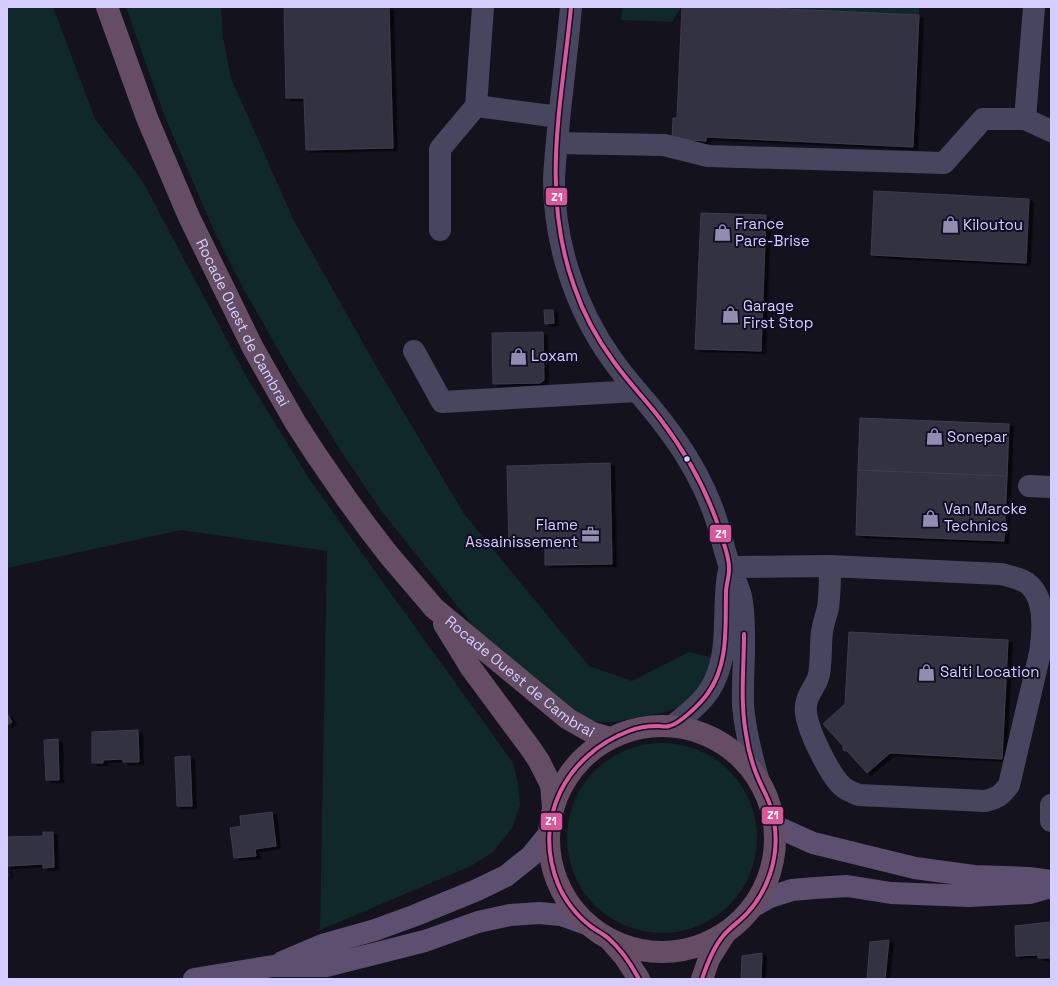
<svg xmlns="http://www.w3.org/2000/svg" width="1058" height="986" viewBox="0 0 1058 986" font-family="'Space Grotesk',sans-serif">
<style>
.green{fill:#11282a}
.building{fill:#32303f;stroke:#403b51;filter:url(#shadow)}
.lines{fill:none;stroke-linecap:round;stroke-linejoin:round}
.minor{stroke:#48465e;stroke-width:22}
.major{stroke:#5d4f6f;stroke-width:22}
.highway{stroke:#644d65;stroke-width:22}
.bus-1-casing{stroke:#110d22;stroke-width:7}
.bus-1{stroke:#d9589c;stroke-width:4}
.bus-dot{fill:#d5cdff;stroke:#110d22;stroke-width:1.5}
.labels{text-anchor:middle;stroke-width:4;stroke-linejoin:round;paint-order:stroke}
.poi-label{font-size:15px;fill:#d5cdff;stroke:#110d22;text-anchor:start}
.street-label{font-size:15px;fill:#d5cdff;stroke:#110d22}
.line-badge{stroke:#110d22;stroke-width:1.5}
.badge-label{font-size:11px;text-anchor:middle;font-weight:bold;fill:#fff}
</style>
<defs>
<filter id="shadow"><feDropShadow dx="4.5" dy="2.5" stdDeviation="0" flood-color="#0009"/></filter>
</defs>
<rect width="100%" height="100%" fill="#14121d"/>
<path class="green" d="M7 7H53L95 119 142 180 246 376 281 433 308 477 359 549 513 763 518 783 520 805 512 828 493 852 471 866 320 930 327 551 181 530 7 568Z
M126 7H221L223 38 231 78 293 219 372 359 464 514 589 666 632 681 689 652 715 658 707 682 679 707 662 713 614 722H600L588 720 572 712 483 638 383 513 343 454 287 365 242 286 215 233 163 112Z
M623 7H681L672 22 621 20Z
M742 7H919V15Z
M567 838a95 95 0 1 1 190 0a95 95 0 1 1-190 0Z"/>
<path class="building" d="M284 7H389L393 148 306 150 304 98H286Z
M682 7H742L919 15 913 147 706 137V141L672 139 673 118H677Z
M874 191 1029 199 1026 263 871 255Z
M701 213 766 215 761 351 695 349Z
M544 310H553L554 323 545 324Z
M543 332 544 380 540 383 493 384 492 333Z
M860 418 1009 424 1007 476 858 470Z
M610 463 612 564 545 565V546L509 547 507 466Z
M858 470 1007 476 1004 541 856 535Z
M849 632 1008 640 1002 759 890 753 867 773 847 751 843 750V746L823 724 845 704Z
M7 713 12 722 7 725Z
M138 730 139 762H123V759L103 760V763H92V732Z
M58 739 59 780H46L44 740Z
M190 756 192 806H177L175 757Z
M272 812 276 846 255 849 256 856 234 858 230 828 241 826 240 816Z
M43 832H53L54 867 43 868V864L7 866 8 876H7V837L43 836Z
M1051 922V958H1038V955L1016 956 1015 926Z
M889 940 885 979H867L870 942Z
M762 953 761 979H741L742 956Z"/>
<g class="lines">
<path class="minor" d="M483 7 476 106 559 117
M571 7C568 41 564 75 560 110 558 133 555 156 554 180 554 242 575 307 611 358 626 380 644 398 660 419 683 448 703 481 715 516 721 533 724 551 730 567 734 579 741 590 742 602 747 637 742 671 743 705 745 731 751 754 758 778
M1025 119 1034 7
M557 143 664 145 708 156 944 163 983 119H1025L1051 131
M440 230V149L476 106
M414 351 442 402 637 391
M1029 486 1051 487
M730 567 830 566 1001 574C1009 576 1020 578 1027 583 1047 598 1043 633 1040 653L1009 785C1001 796 997 798 985 801L859 795C854 793 848 791 843 787 830 776 807 729 806 712 804 698 814 689 818 678 822 667 820 645 822 632 823 624 826 616 828 608 830 594 830 580 830 566
M672 726C684 717 697 707 706 695 722 675 725 647 725 622 726 604 725 587 729 570
M1051 805V821"/>
<path class="major" d="M775 826 813 843 915 868 974 876 1029 878 1051 881
M752 907 770 897 792 890 815 888 847 886 891 893 969 896 1030 893 1051 887
M282 962 322 945 375 930 416 915 477 890 506 876 531 856 549 834
M194 979 273 966H326L425 941 478 922 510 915 539 913 561 915 589 925"/>
<g class="highway">
<path id="s1" d="M107 7 147 118 189 217 253 348 295 422 315 453 346 498 368 528 388 554 434 608 568 719 593 733 610 738"/>
<path d="M444 624 471 668 531 749 539 761 551 785 553 808"/>
<circle cx="662" cy="839" r="113"/>
<path d="M610 940 624 956 639 979"/>
<path d="M702 979 709 959 726 932"/>
</g>
<defs>
<path id="bus-1" d="M571 7C562 102 540 192 574 286 583 313 597 339 614 362 628 382 646 400 661 420 686 453 707 491 720 531 723 543 730 557 729 570 729 577 726 585 726 593 725 626 729 664 708 693 702 702 680 724 669 726 666 727 661 726 658 726 648 726 638 727 629 731 566 755 532 819 558 884 564 899 576 915 589 925 595 930 602 933 608 938 621 949 631 964 639 979
M702 979C707 964 713 948 723 936 728 930 733 926 739 921 753 909 764 892 770 874 777 853 777 829 771 808 768 797 762 788 758 778 752 764 748 749 746 734 740 701 744 667 744 634"/>
</defs>
<use href="#bus-1" class="bus-1-casing"/>
<use href="#bus-1" class="bus-1"/>
</g>
<defs>
<symbol id="shop-bare" viewBox="-9 -9 18 18"><path d="M-5-2.5h2.3a2.7 3.5 0 0 1 5.4 0H5L5.5 6h-11ZM-1.5-2.5h3a1.5 2.3 0 0 0-3 0Z" fill="#918cb0" stroke="#110d22" stroke-width="2.5" paint-order="stroke"/></symbol>
<symbol id="office-bare" viewBox="-9 -9 18 18"><path d="M-6-3h4V-5.5h4V-3h4V5H-6ZM-1-4.5V-3h2v-1.5ZM-6 0V1H6V0Z" fill="#918cb0" stroke="#110d22" stroke-width="2.5" paint-order="stroke"/></symbol>
</defs>
<g fill-rule="evenodd">
<use href="#shop-bare" x="938" y="212" width="25" height="25"/>
<use href="#shop-bare" x="710" y="220" width="25" height="25"/>
<use href="#shop-bare" x="718" y="302" width="25" height="25"/>
<use href="#shop-bare" x="506" y="344" width="25" height="25"/>
<use href="#shop-bare" x="922" y="424" width="25" height="25"/>
<use href="#shop-bare" x="918" y="506" width="25" height="25"/>
<use href="#office-bare" x="578" y="522" width="25" height="25"/>
<use href="#shop-bare" x="914" y="660" width="25" height="25"/>
</g>
<circle class="bus-dot" cx="687" cy="459" r="3.5"/>
<g class="labels">
<g class="poi-label">
<text x="735" y="229">France<tspan x="735" dy="17">Pare-Brise</tspan></text>
<text x="963" y="230">Kiloutou</text>
<text x="743" y="311">Garage<tspan x="743" dy="17">First Stop</tspan></text>
<text x="531" y="361">Loxam</text>
<text x="947" y="442">Sonepar</text>
<text x="944" y="514">Van Marcke<tspan x="944" dy="17">Technics</tspan></text>
<text x="578" y="530" text-anchor="end">Flame<tspan x="578" dy="17">Assainissement</tspan></text>
<text x="940" y="677">Salti Location</text>
</g>
<g class="street-label">
<text dy="5" stroke="none"><textPath href="#s1" startOffset="344">Rocade Ouest de Cambrai</textPath></text>
<text dy="5" stroke="none"><textPath href="#s1" startOffset="799">Rocade Ouest de Cambrai</textPath></text>
</g>
</g>
<g class="line-badge">
<rect x="545" y="187" width="23" height="19" rx="4" fill="#d9589c"/>
<rect x="709" y="524" width="23" height="19" rx="4" fill="#d9589c"/>
<rect x="761" y="806" width="23" height="19" rx="4" fill="#d9589c"/>
<rect x="540" y="812" width="23" height="19" rx="4" fill="#d9589c"/>
</g>
<g class="badge-label">
<text x="557" y="201">Z1</text>
<text x="721" y="538">Z1</text>
<text x="773" y="819">Z1</text>
<text x="551" y="825">Z1</text>
</g>
<rect width="1058" height="986" fill="none" stroke="#d5cdff" stroke-width="16"/>
</svg>
